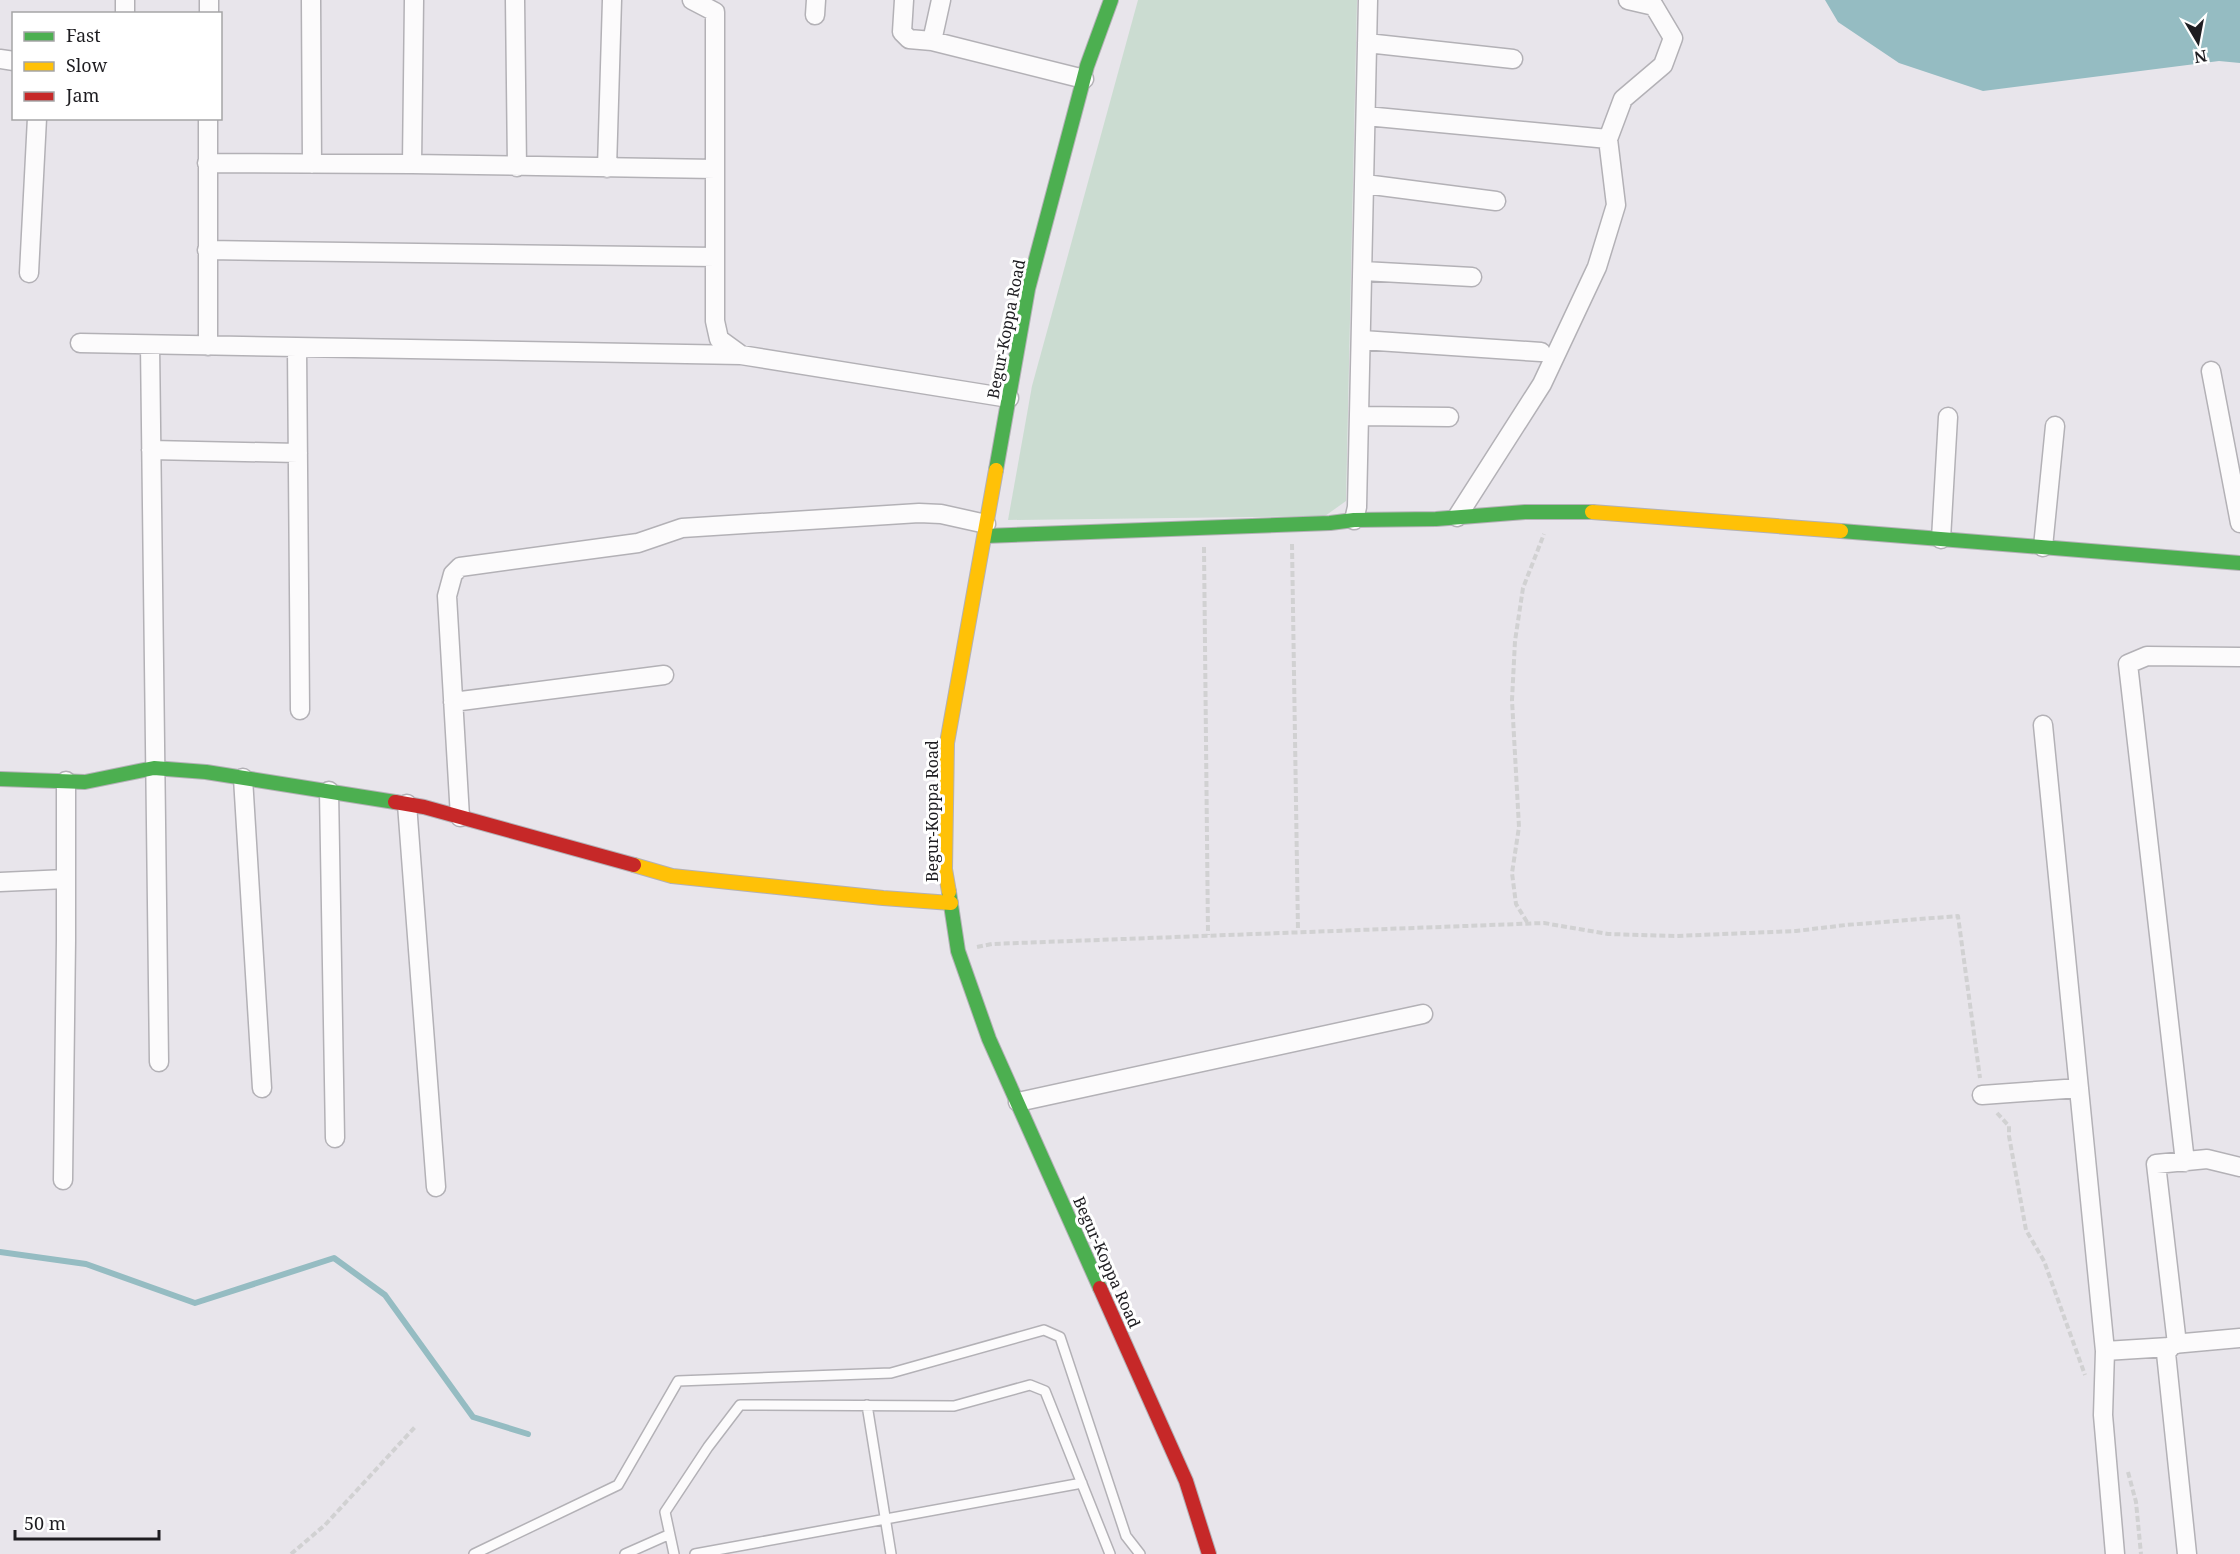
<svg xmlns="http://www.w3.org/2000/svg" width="2240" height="1554" viewBox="0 0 2240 1554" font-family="'Noto Serif',serif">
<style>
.green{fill:#cbdcd1}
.water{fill:#95bcc2}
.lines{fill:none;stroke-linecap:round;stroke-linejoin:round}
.stream{stroke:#95bcc2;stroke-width:6}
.lane-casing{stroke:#b3b1b6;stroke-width:12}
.street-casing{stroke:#b3b1b6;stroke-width:21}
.fast-casing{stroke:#b3b1b6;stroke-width:16}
.slow-casing{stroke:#b3b1b6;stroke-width:16}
.jam-casing{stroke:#b3b1b6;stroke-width:16}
.path{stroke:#d1d1d2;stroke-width:4;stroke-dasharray:6 3;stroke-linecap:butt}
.lane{stroke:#fcfbfc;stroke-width:9}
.street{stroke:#fcfbfc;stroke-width:18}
.fast{stroke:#4caf50;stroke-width:14}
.slow{stroke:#ffc107;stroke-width:14}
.jam{stroke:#c62828;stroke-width:14}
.labels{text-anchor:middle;stroke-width:6;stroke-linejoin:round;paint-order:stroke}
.street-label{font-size:16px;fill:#1e1d21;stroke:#fff}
</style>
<rect width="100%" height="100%" fill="#e8e5eb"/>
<path class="green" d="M1138 0H1357L1346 501 1325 516 1008 520 1032 386Z"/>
<path class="water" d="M1825 0H2240V63L2219 61 1983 91 1899 63 1838 22Z"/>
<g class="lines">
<path class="stream" d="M0 1252 86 1264 195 1303 334 1258 385 1295 473 1417 528 1434"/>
<defs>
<path id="lane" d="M867 1405 891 1554
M474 1554 618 1485 678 1381 891 1373 1044 1330 1060 1337 1126 1536 1140 1554
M625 1554 668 1535
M674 1554 665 1512 708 1447 740 1405 954 1406 1030 1385 1045 1391 1110 1554
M695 1554 1082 1483"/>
<path id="street" d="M311 0 312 164
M515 0 517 167
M692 0 715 12V321L719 339 741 355
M904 0 902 32 909 39 932 41 1084 79
M125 14V0
M209 14V0
M815 15 816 0
M932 41 941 0
M1367 43 1513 59
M0 59 14 61
M1366 116 1608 139
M208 118V346
M207 163 412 164 715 169
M412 164 414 0
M607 168 612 0
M1365 184 1496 201
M207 250 715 257
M1363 271 1472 277
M29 273 37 118
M1362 340 1541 352
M80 343 741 355 1009 398
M150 345 159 1062
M297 348 300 710
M2211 371 2240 523
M1360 416 1449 417
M151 450 298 453
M1457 517 1542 384 1597 267 1616 205 1608 139 1623 99 1663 65 1673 38 1654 6 1628 0
M1354 520 1357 507 1368 0
M1941 539 1948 417
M2043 547 2055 426
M453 702 664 675
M2043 725 2105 1351
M243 778 262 1088
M329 791 335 1138
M407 804 436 1187
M460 817 447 596 453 574 460 567 638 543 682 528 919 513 941 514 986 524
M0 882 66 879
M1982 1095 2079 1088
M1018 1102 1423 1014
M2185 1162 2128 664 2147 656 2240 657
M63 1180 66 940V781
M2177 1344 2156 1164 2207 1159 2240 1167
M2115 1554 2103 1415 2105 1351 2169 1347
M2187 1554 2166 1353 2173 1344 2240 1338"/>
<path id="fast" d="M996 470 1028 289 1087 66 1111 0
M1841 531 2240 563
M985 536 1330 523 1354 520 1436 519 1525 512H1592
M0 779 85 782 154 768 206 772 395 802
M949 892 958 951 989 1039 1100 1288"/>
<path id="slow" d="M1592 512 1841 531
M634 865 672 876 883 898 951 903
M949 892 945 869 947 743 996 470"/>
<path id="jam" d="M395 802 424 807 634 865
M1100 1288 1186 1481 1209 1554"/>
</defs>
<use href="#lane" class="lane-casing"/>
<use href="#street" class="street-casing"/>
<use href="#fast" class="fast-casing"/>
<use href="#slow" class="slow-casing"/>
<use href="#jam" class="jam-casing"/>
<path class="path" d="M1292 544 1298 931
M1204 547 1208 935
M1527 922 1516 904 1512 873 1519 827 1512 700 1515 641 1523 588 1544 534
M977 947 992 944 1544 923 1608 934 1675 936 1796 931 1846 925 1958 916 1980 1078
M1997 1113 2009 1126V1136L2026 1230 2044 1261 2085 1375
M2128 1472 2136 1502 2141 1554
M291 1554 325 1525 415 1427"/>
<use href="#lane" class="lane"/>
<use href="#street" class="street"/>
<use href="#fast" class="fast"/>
<use href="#slow" class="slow"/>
<use href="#jam" class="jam"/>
</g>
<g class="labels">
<g class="street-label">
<text transform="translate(1006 329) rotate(-79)" y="6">Begur-Koppa Road</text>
<text transform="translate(932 811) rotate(-90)" y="6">Begur-Koppa Road</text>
<text transform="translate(1107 1262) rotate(66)" y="6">Begur-Koppa Road</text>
</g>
</g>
<rect x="12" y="12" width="210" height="108" fill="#ffffff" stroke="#a5a5a6" stroke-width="1.5"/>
<rect x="24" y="32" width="30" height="9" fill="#4caf50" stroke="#a5a5a6" stroke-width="1.5"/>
<text x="66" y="42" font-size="18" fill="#1e1d21">Fast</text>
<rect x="24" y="62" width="30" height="9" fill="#ffc107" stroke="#a5a5a6" stroke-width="1.5"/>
<text x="66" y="72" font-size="18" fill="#1e1d21">Slow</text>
<rect x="24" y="92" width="30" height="9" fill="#c62828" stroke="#a5a5a6" stroke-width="1.5"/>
<text x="66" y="102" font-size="18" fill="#1e1d21">Jam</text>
<g transform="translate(2198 42) rotate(170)" stroke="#ffffff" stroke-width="4.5" paint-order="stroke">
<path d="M0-4.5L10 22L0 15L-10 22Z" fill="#1e1d21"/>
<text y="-9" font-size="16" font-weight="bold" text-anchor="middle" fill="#1e1d21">N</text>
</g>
<path d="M15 1530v9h144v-9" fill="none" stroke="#1e1d21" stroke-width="3"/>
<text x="24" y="1530" font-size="18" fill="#1e1d21" stroke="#ffffff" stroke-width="4.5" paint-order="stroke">50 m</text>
</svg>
